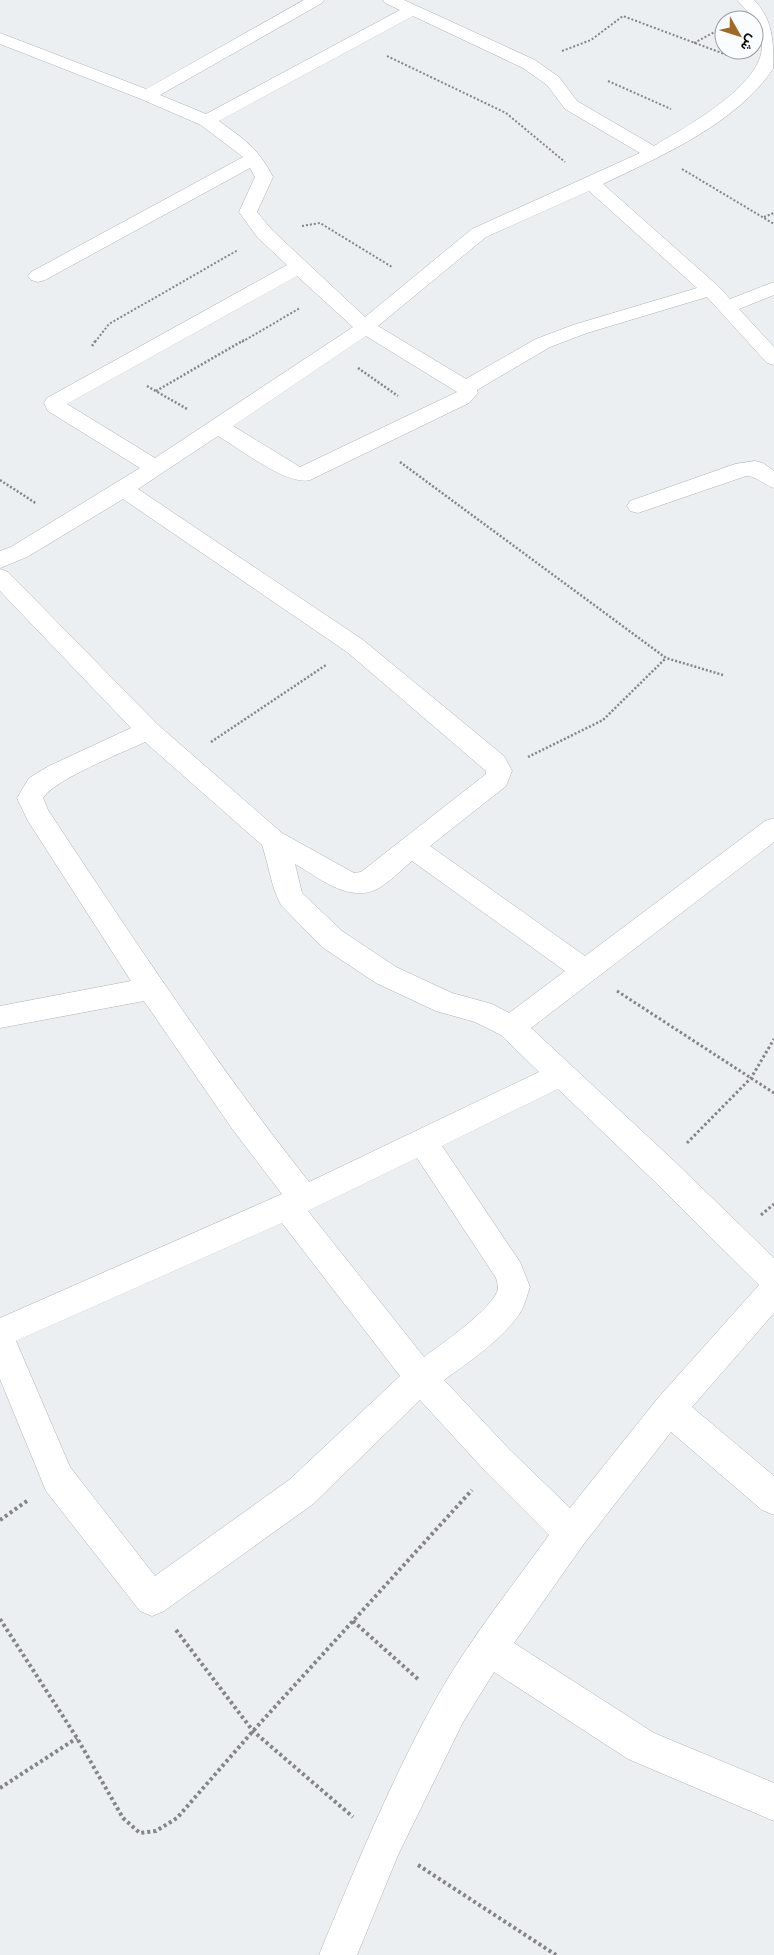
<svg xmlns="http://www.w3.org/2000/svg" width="774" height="1955" viewBox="0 0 774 1955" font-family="'Archivo Narrow',Vazirmatn,sans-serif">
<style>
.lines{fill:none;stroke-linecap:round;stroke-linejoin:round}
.minor-casing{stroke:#afb2b5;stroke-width:1}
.path-far3{stroke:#838587;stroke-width:2;stroke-dasharray:2 2;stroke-linecap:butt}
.path-far2{stroke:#838587;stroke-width:2.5;stroke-dasharray:2 2;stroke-linecap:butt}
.path-far1{stroke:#838587;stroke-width:3;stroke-dasharray:2.5 2.5;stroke-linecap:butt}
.path{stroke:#838587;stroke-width:4;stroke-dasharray:3 3;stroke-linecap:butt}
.minor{fill:#fff;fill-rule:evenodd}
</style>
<rect width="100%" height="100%" fill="#eceff2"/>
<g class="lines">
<defs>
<path id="minor" d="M304 0H324L322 3 160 95 206 114 400 10 385 3 383 0H404L535 60 559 77 577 101 654 146C685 127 763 86 762 45 762 36 754 29 754 20H752L748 12 737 0H754C773 19 774 43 773 69 736 124 661 156 603 184L718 286 730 299 774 282V295L739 309 774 347V365L767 363 707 297 587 333 550 347 477 390 478 393 469 403 310 480C287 486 239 448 218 436L138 489 363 640 504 756 512 771 506 786 430 846 585 956 765 821 774 818V842L531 1028 673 1160 774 1258V1313L692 1407 774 1476V1515L762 1510 671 1432 583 1545 514 1643 654 1733 774 1783V1821L628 1759 494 1672 463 1722 398 1855 357 1955H319C355 1868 391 1780 437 1697 469 1640 511 1588 549 1535L486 1472 420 1400 313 1504 164 1611 152 1616 140 1611 46 1491 0 1379V1318L282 1194 233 1130 144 1001 0 1028V1006L131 981 28 821 17 798 29 778 49 766 131 728 0 591V569L8 572 157 724 282 833 354 873 361 872 486 774V771L347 652 123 499 27 557 0 568V551L11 547 140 468 48 411 44 403 47 398 287 265 258 238 239 212 255 177 250 168 45 280 38 282 31 280 28 276 31 272 243 157 201 125 141 99 0 44V33L146 89ZM413 16 523 68 547 85 565 109 640 153 472 229 365 317 272 230 257 212 273 177C258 148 245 140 219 121ZM589 191 697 288 573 325 536 339 466 379 378 326 486 237ZM297 276 353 327 155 458 67 404ZM366 336 457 392 300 467 233 426ZM145 742 262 845C269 865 271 887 281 905L322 947 376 983 436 1011 475 1022 501 1035 539 1072 309 1182C215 1063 132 937 48 810L43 798C55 779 122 753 145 742ZM412 861 565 971 509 1013 492 1004 452 993 396 967 342 931 302 893 295 864C318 877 347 902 375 890 388 884 401 870 412 861ZM558 1089 651 1178 759 1285 658 1398 570 1508 510 1450 444 1380C470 1361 502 1340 520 1313 525 1305 527 1295 530 1287L520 1262 442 1146ZM417 1158 496 1278C497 1282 498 1285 498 1289 494 1308 440 1345 424 1357L308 1211ZM282 1223 400 1376 289 1480 155 1576 70 1467 16 1341Z
M755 461 763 463 774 471V488C764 485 755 475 746 476L638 513 630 511 627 506 630 501 735 464Z"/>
</defs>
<use href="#minor" class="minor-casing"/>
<path class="path-far3" d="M694 43 724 27
M562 51 591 40 623 16 735 58
M387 56 506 113 565 162
M608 81 671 109
M682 169 774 224
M764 217 774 213
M302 226 320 223 392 267
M95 342 109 324 238 250
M242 342 300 308"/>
<path class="path-far2" d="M92 346 96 340
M358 368 398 396
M147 386 187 409
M156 391 244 340
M400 462 666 658 723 675
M0 480 37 504
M211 742 326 665
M528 757 603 720 666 658"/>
<path class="path-far1" d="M617 991 774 1093
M687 1143 751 1078 774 1039
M761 1215 774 1204"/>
<path class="path" d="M0 1520 27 1501
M0 1619 77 1738 123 1818 140 1833 156 1831 177 1818 253 1731 472 1490
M353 1621 420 1681
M176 1630 253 1731 353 1817
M0 1788 77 1738
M418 1865 556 1955"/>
<use href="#minor" class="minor"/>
</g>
<g transform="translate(739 35) rotate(129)"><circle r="24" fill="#fafdff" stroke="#9a9c9e"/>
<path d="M0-4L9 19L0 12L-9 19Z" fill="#a16926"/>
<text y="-8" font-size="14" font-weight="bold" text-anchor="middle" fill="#0a0b0c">ش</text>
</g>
</svg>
